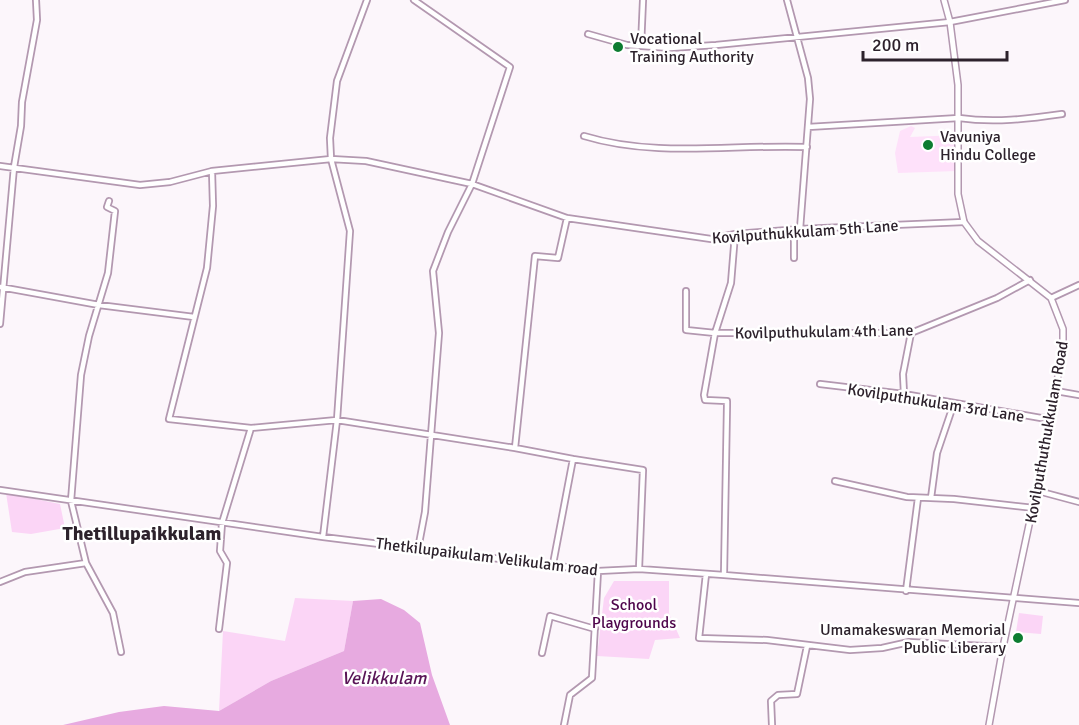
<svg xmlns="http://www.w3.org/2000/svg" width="1079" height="725" viewBox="0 0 1079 725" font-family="Signika,sans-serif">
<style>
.built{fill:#fee1fa}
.green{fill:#fbd5f6}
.water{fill:#e7aae0}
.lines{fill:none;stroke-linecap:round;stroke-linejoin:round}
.minor-casing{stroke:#b398b0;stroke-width:8}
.tertiary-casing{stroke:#b398b0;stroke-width:8}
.minor{stroke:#fff;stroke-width:4.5}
.tertiary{stroke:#fff;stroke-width:5}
.poi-dot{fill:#0d7c31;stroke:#fff;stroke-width:2}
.labels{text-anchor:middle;stroke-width:5;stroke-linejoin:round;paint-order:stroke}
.poi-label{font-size:16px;fill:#2d222c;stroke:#fff;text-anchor:start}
.street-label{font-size:16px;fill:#2d222c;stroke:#fff}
.park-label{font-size:16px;fill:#4e054b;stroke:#fff}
.water-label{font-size:18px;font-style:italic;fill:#591456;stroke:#fff}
.quarter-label{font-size:20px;font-weight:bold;fill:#2d222c;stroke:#fff}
</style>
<rect width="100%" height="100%" fill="#fcf6fb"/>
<path class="built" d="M911 126 915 128 910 137 959 135 957 171 898 173 895 153 900 131Z"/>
<path class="green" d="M6 493 60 504 65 528 31 534 12 532Z
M614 581H669V613L680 638 655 640 649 659 597 656 604 598Z
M295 598 353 601 344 651 271 681 219 711 223 631 285 641Z
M1019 613 1043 616 1041 634 1016 632Z"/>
<path class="water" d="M381 599 404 610 420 623 432 675 450 725H63L119 712 164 706 219 711 271 681 344 651 353 601Z"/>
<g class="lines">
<defs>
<path id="minor" d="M414 0 510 67 472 184 567 218
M787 0 808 78 810 99 800 229
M588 34 627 45 670 48 716 45 950 22 1065 0
M641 46 643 0
M808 127 959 118C994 123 1028 119 1062 114
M584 136C656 158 733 144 807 147
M0 166 140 185 170 182 212 171 331 159 366 161 472 184 448 232 433 271 439 333 425 512 418 549
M212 171 213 206 207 268 169 419 251 428
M109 201 107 207 115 211 108 273 89 336 81 375 71 501 86 563 113 613 121 652
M794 258V230
M0 287 99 305 194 317
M686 291V330L715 333H911L997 298 1030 280
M1051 298 1079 285
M0 324 14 167 21 126 22 102 37 20 36 0
M820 384 904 394 1041 418 1052 417
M1056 391 1079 395
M904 394 903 374 911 333
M573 459 643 470 639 569
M835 481 907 497 954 499 1034 508
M0 490 323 537 598 571 639 569 724 575 1079 603
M1038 491 1079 502
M931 498 937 453 954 403
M323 537 337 420 350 231 331 159 330 138 337 81 367 0
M553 564 573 459 515 448 535 256 558 258 567 218 711 239 735 234 800 229 964 222
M706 574 699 638 767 640 850 650 882 648 909 642 1003 647
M724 575 727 406V401L705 400 704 395 715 333 731 283 735 234
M0 582 25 572 86 563
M906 591 918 498
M219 629 227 563 220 551 222 523 251 428 337 420 515 448
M542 653 550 616 595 629
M564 725 570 695 592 678 598 571
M772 725 771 701 778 695 797 694 807 646"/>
<path id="tertiary" d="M944 0 950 22 958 85V194L964 222 978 241 1051 298 1063 329V342L1052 417 1003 647 989 725"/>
</defs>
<use href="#minor" class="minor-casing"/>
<use href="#tertiary" class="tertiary-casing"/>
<use href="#minor" class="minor"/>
<use href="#tertiary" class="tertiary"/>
</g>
<g class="poi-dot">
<circle cx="618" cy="47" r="6"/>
<circle cx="928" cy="145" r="6"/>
<circle cx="1018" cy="638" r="6"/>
</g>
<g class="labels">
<g class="poi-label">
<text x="630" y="44">Vocational<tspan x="630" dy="18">Training Authority</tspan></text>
<text x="940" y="142">Vavuniya<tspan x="940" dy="18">Hindu College</tspan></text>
<text x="1006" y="635" text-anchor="end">Umamakeswaran Memorial<tspan x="1006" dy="18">Public Liberary</tspan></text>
</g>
<g class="street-label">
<text transform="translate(805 231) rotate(-4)" y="6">Kovilputhukkulam 5th Lane</text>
<text transform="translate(824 331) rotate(-1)" y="6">Kovilputhukulam 4th Lane</text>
<text transform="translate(936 402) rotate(9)" y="6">Kovilputhukulam 3rd Lane</text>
<text transform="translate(1046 432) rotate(-80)" y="6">Kovilputhuthukkulam Road</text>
<text transform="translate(487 556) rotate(7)" y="6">Thetkilupaikulam Velikulam road</text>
</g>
<g class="park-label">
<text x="634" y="610">School<tspan x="634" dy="18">Playgrounds</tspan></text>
</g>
<g class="water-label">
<text x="384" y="684">Velikkulam</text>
</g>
<g class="quarter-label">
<text x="142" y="540">Thetillupaikkulam</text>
</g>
</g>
<path d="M863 51v9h144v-9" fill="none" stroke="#2d222c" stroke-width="3"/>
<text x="872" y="51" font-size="18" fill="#2d222c" stroke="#ffffff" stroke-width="4.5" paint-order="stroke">200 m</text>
</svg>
